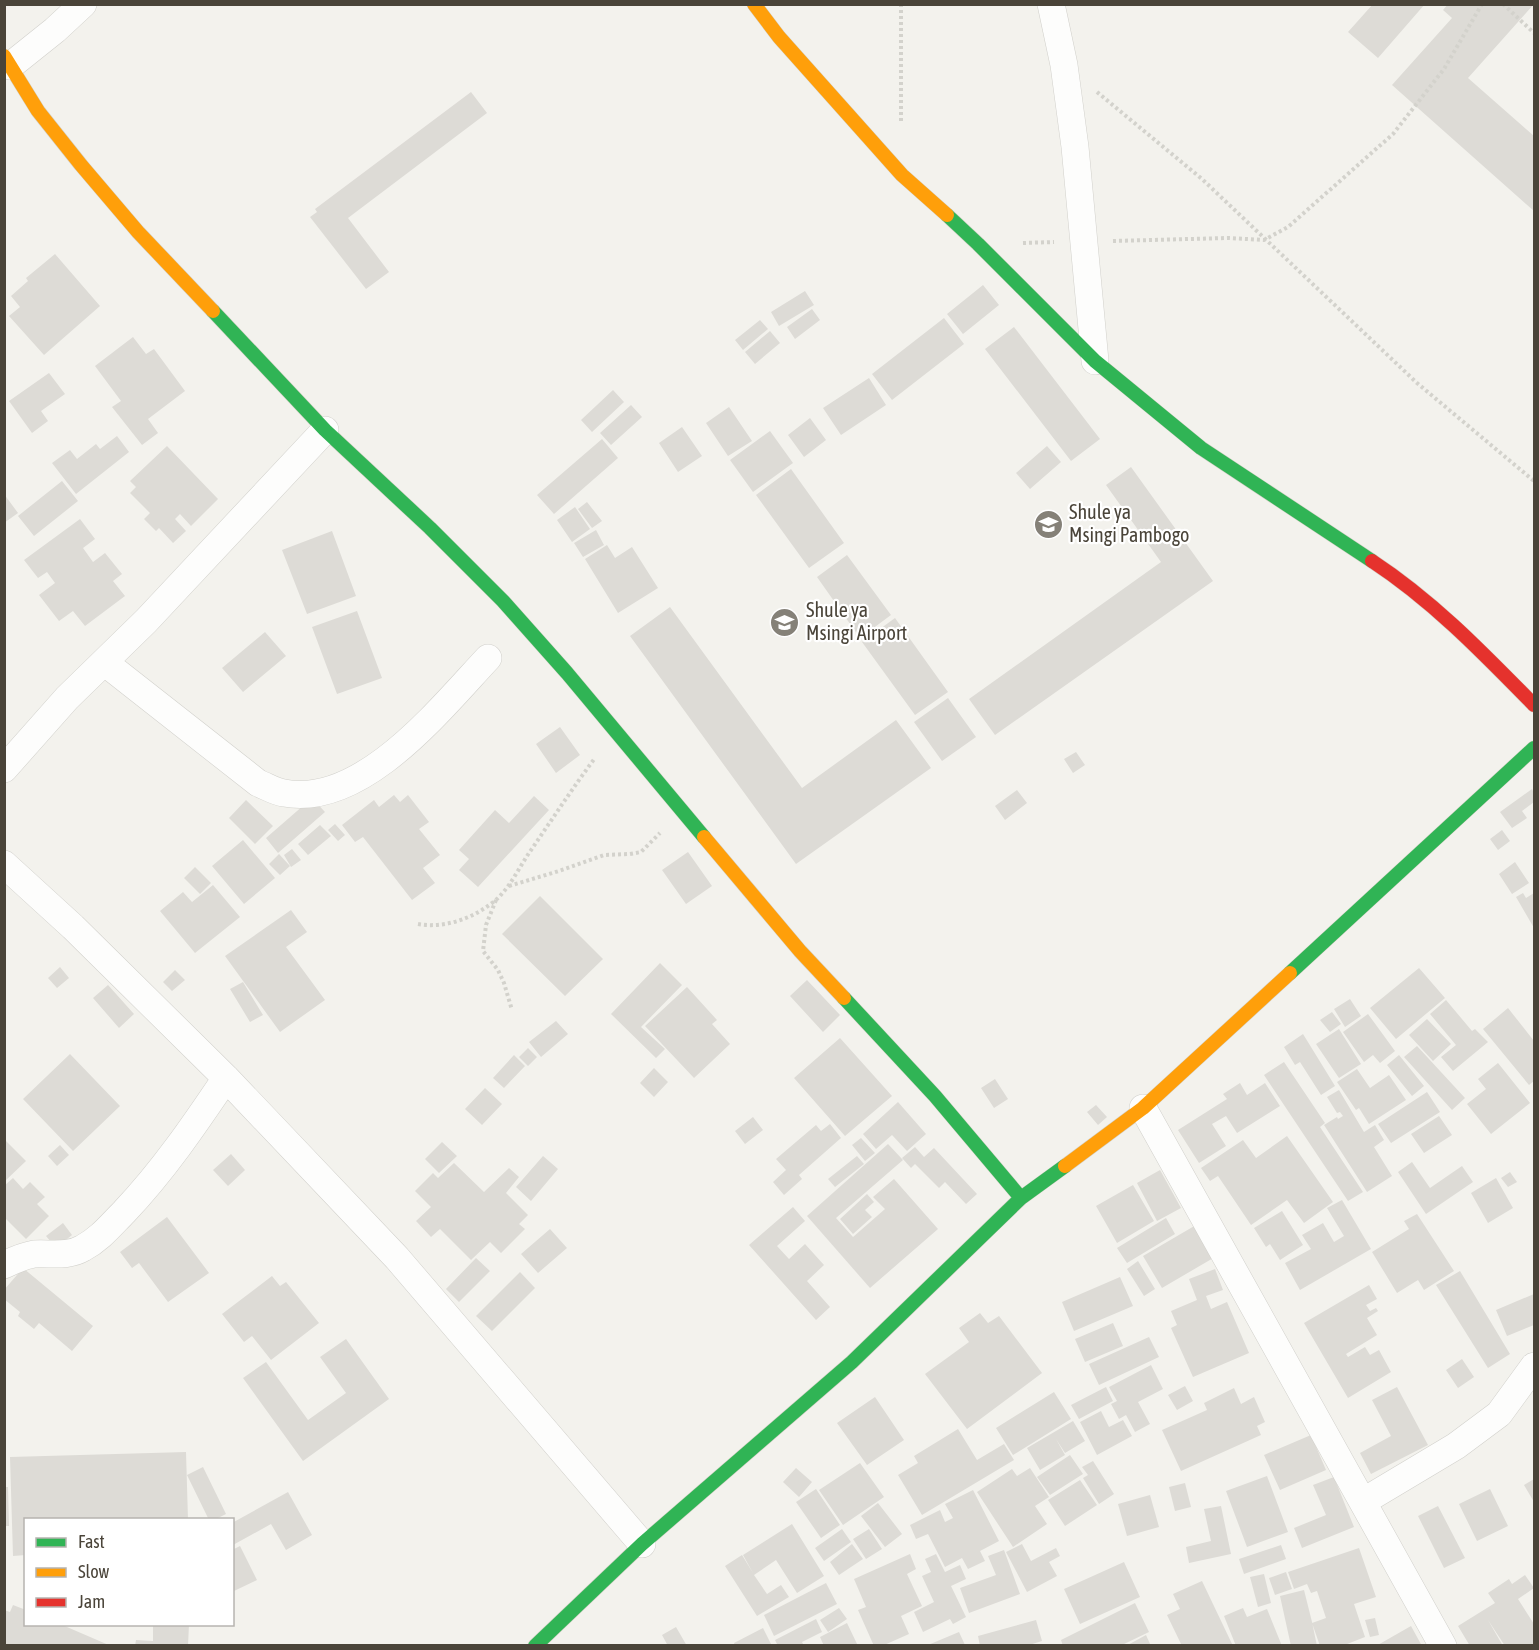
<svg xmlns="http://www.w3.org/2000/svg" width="1539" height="1650" viewBox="0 0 1539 1650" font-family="'Asap Condensed',sans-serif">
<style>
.building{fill:#dddbd6}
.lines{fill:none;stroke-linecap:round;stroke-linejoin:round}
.street-casing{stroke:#d1d0cb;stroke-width:28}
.fast-casing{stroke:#d2cfc4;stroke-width:15}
.slow-casing{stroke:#d2cfc4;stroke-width:15}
.jam-casing{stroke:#d2cfc4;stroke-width:15}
.path{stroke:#d3d2cc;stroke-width:4;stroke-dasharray:3 3;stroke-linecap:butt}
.street{stroke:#fdfdfc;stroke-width:27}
.fast{stroke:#30b455;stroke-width:14}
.slow{stroke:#ff9f0a;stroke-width:14}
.jam{stroke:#e5322d;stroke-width:14}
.labels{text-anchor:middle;stroke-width:4.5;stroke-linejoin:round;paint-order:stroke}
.poi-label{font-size:20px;fill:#4a4439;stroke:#fff;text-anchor:start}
</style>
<rect width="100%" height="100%" fill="#f3f2ed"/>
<path class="building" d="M1373 4H1425L1378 58 1348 32Z
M1448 4H1534L1468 78 1534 136V211L1392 85 1452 18 1443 10Z
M471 92 487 113 348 218 389 272 366 289 310 217 317 212 315 209Z
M55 254 100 306 44 355 9 316 20 307 11 296 28 281 26 278Z
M983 285 999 305 963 334 947 314Z
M805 291 814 305 779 326 771 312Z
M812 309 820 320 795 339 787 327Z
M944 318 964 344 892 400 872 374Z
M760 320 768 329 743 350 735 340Z
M1014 327 1100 439 1071 461 985 349Z
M770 331 780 343 755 364 745 352Z
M133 337 146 354 154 349 185 391 148 419 158 433 142 445 112 407 121 401 95 366Z
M49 373 65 394 41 411 48 421 32 433 9 401Z
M869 378 886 405 841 435 823 408Z
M613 390 624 402 592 432 581 420Z
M631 405 642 417 611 445 600 433Z
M729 407 752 441 728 456 706 423Z
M810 418 826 440 804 457 788 435Z
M682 427 702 456 678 472 659 443Z
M770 431 793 463 753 492 730 460Z
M117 436 129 452 76 494 52 463 70 450 77 459 96 444 100 449Z
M602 439 618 458 554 514 537 495Z
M167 446 218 499 191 526 180 514 175 519 186 531 173 543 159 528 156 531 144 519 150 513 130 493 136 487 130 481Z
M1047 446 1061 462 1030 489 1016 473Z
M1131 467 1213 581 995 735 969 699 1161 562 1106 485Z
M791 469 844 543 809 568 756 495Z
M62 481 78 501 34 536 18 516Z
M4 494 18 513 4 523Z
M587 502 602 521 592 528 578 509Z
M575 507 590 529 572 542 557 520Z
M80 519 95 539 83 548 93 562 105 553 122 574 113 581 125 596 85 626 73 611 59 621 39 595 55 583 47 572 38 578 24 560Z
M596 530 604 545 583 557 574 543Z
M332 531 356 596 307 614 282 550Z
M607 545 615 558 632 547 658 588 618 613 585 559Z
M847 555 891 615 860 638 817 577Z
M670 607 802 788 896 720 931 768 796 864 630 636Z
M357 611 382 678 337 694 312 627Z
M895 618 948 692 915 715 862 642Z
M265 632 286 656 243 692 222 668Z
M948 698 976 737 942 761 914 722Z
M560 727 580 755 556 773 536 744Z
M1076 752 1085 765 1073 773 1064 759Z
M1532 789 1534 793V802L1522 811 1527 818 1512 828 1500 812Z
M1017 790 1027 803 1005 820 995 806Z
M394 795 400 802 408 795 429 822 419 829 440 855 423 868 435 883 412 900 363 837 355 842 342 825 374 800 379 807Z
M534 796 549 810 478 887 459 870 469 859 459 850 495 810 509 823Z
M312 798 325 812 278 853 266 838Z
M246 800 273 826 255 844 229 818Z
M335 824 345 835 338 841 328 830Z
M320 825 331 836 308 855 298 844Z
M1502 830 1510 841 1498 850 1490 839Z
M243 840 275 878 244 904 212 866Z
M292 849 301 860 291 867 284 855Z
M688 852 712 886 686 904 662 870Z
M279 854 290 866 280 875 269 864Z
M1515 862 1529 883 1512 894 1499 874Z
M195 867 211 883 200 894 184 878Z
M213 885 240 917 195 953 160 911 183 892 192 902Z
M1523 893 1526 898 1534 893V928L1516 897Z
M540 896 603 959 565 996 502 934Z
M291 910 307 932 286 947 325 1000 280 1032 225 956Z
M660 963 682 985 641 1027 665 1049 656 1058 611 1014Z
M60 967 69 978 57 988 48 978Z
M1419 968 1445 998 1396 1039 1370 1008Z
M175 970 185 980 172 991 163 982Z
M807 980 840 1015 823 1032 790 996Z
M243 982 263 1015 250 1022 230 989Z
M108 985 134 1014 119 1028 93 998Z
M687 987 717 1020 712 1024 730 1044 694 1078 645 1026Z
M1350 999 1361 1016 1345 1027 1334 1009Z
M1446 1000 1472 1031 1475 1029 1488 1042 1453 1071 1441 1057 1456 1045 1430 1014Z
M1508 1008 1534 1041V1081L1529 1085 1483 1029Z
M1332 1012 1341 1024 1330 1032 1320 1020Z
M1368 1014 1395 1051 1380 1063 1373 1055 1364 1062 1343 1032Z
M1427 1019 1451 1044 1433 1061 1409 1035Z
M556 1021 568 1034 541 1057 529 1042Z
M1339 1029 1361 1064 1339 1078 1316 1044Z
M1303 1034 1335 1086 1321 1095 1300 1062 1295 1065 1284 1047Z
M840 1038 892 1096 845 1136 794 1078Z
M1417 1046 1465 1098 1452 1110 1404 1057Z
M528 1048 537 1057 528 1066 519 1057Z
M70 1054 120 1106 73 1151 23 1099Z
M514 1055 525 1066 504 1088 493 1078Z
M1399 1055 1424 1086 1412 1096 1387 1065Z
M1284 1062 1325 1123 1320 1127 1363 1192 1348 1201 1264 1075Z
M1498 1063 1530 1103 1491 1134 1467 1104 1486 1089 1478 1079Z
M654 1068 668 1082 654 1097 640 1083Z
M1357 1069 1370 1088 1389 1075 1406 1100 1369 1124 1359 1108 1356 1110 1337 1082Z
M995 1079 1008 1099 994 1108 981 1088Z
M1240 1083 1247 1095 1265 1083 1280 1106 1237 1133 1226 1116 1212 1124 1226 1146 1199 1163 1178 1130 1227 1099 1223 1094Z
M485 1088 502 1104 482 1125 465 1109Z
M1339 1090 1364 1132 1375 1125 1384 1140 1374 1147 1392 1176 1367 1192 1324 1125 1337 1117 1338 1119 1343 1116 1340 1112 1337 1113 1327 1097Z
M1427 1092 1440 1112 1391 1143 1378 1124Z
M898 1102 926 1134 907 1151 892 1135 876 1149 863 1134Z
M1096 1105 1107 1117 1098 1125 1087 1112Z
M1439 1116 1452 1135 1424 1153 1411 1134Z
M753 1117 763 1130 745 1144 735 1131Z
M830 1124 841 1138 799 1175 802 1179 784 1195 773 1182 786 1170 776 1159 816 1125 821 1131Z
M1287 1136 1333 1202 1304 1223 1287 1200 1251 1225 1218 1176 1210 1181 1201 1168 1243 1140 1256 1158Z
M861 1138 875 1153 865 1161 852 1145Z
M4 1139 26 1161 4 1182Z
M442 1142 457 1156 439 1173 425 1159Z
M888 1144 903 1160 836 1218 853 1237 885 1209 873 1197 894 1179 938 1229 870 1288 807 1216Z
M60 1145 69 1155 57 1166 48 1156Z
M915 1147 924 1157 934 1148 977 1194 966 1204 945 1182 939 1188 915 1164 911 1168 902 1158Z
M231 1154 245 1170 228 1186 213 1170Z
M543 1156 558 1169 531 1201 516 1187Z
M857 1156 864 1164 835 1187 828 1179Z
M1412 1162 1430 1188 1462 1166 1473 1182 1426 1214 1398 1172Z
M454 1163 484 1192 509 1168 519 1177 506 1193 528 1215 519 1224 525 1229 501 1253 490 1242 471 1260 440 1229 431 1237 416 1221 431 1207 415 1191 433 1173 438 1178Z
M1160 1170 1181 1208 1157 1221 1137 1183Z
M1510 1172 1517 1182 1508 1187 1501 1178Z
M13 1178 23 1189 30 1182 45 1197 37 1204 49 1216 26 1239 4 1217V1186Z
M1496 1178 1513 1208 1488 1223 1471 1193Z
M1133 1185 1154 1221 1117 1243 1096 1206Z
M867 1194 874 1202 865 1210 872 1217 853 1234 840 1219Z
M1342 1200 1371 1249 1300 1290 1285 1263 1311 1249 1302 1235 1323 1223 1334 1242 1344 1236 1327 1208Z
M793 1207 805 1221 777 1246 789 1259 805 1244 824 1265 807 1281 830 1307 816 1320 749 1245Z
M1282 1211 1303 1245 1280 1260 1270 1244 1266 1247 1254 1228Z
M1417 1214 1454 1271 1424 1290 1418 1280 1397 1293 1372 1252 1409 1229 1404 1221Z
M167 1217 209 1273 168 1302 139 1263 132 1268 120 1252Z
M1166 1218 1175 1234 1127 1263 1117 1248Z
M63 1223 72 1235 56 1248 46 1236Z
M1196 1225 1215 1257 1162 1288 1143 1256Z
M550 1229 567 1248 538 1273 521 1254Z
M476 1258 490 1271 459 1302 446 1289Z
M1138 1261 1155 1289 1144 1296 1127 1269Z
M23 1268 93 1326 72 1351 39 1323 34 1329 18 1316 20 1312 4 1299V1290Z
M1215 1269 1223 1290 1206 1296 1211 1309 1227 1302 1249 1353 1193 1377 1171 1328 1177 1325 1171 1311 1197 1300 1189 1279Z
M1460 1271 1510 1354 1488 1368 1436 1285Z
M520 1272 535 1288 492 1331 476 1316Z
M272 1276 280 1286 286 1282 319 1323 271 1360 252 1336 244 1342 222 1314Z
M1120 1277 1133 1306 1074 1331 1062 1302Z
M1369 1285 1377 1299 1366 1305 1370 1311 1376 1308 1378 1311 1367 1318 1377 1335 1346 1354 1348 1357 1365 1347 1370 1355 1379 1350 1391 1372 1348 1398 1304 1323Z
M1534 1294V1325L1507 1336 1496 1310Z
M980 1313 988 1323 999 1316 1042 1373 967 1429 925 1374 969 1342 959 1328Z
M1113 1323 1123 1346 1085 1362 1075 1339Z
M1149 1337 1159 1357 1099 1385 1089 1364Z
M346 1339 389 1399 303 1461 243 1378 266 1362 308 1420 346 1393 320 1357Z
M1462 1359 1474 1377 1458 1388 1446 1370Z
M1151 1365 1163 1389 1138 1402 1150 1424 1135 1432 1126 1415 1119 1419 1111 1404 1117 1401 1109 1387Z
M1185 1386 1193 1401 1177 1410 1168 1395Z
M1106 1387 1113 1401 1079 1419 1071 1405Z
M1397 1387 1428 1445 1371 1474 1360 1453 1391 1436 1372 1400Z
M1234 1388 1241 1404 1254 1397 1265 1422 1257 1426 1261 1435 1181 1471 1162 1430 1207 1410 1204 1403Z
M1054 1392 1071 1419 1013 1455 996 1428Z
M875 1397 904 1440 867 1465 837 1423Z
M1101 1411 1109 1427 1123 1420 1132 1436 1097 1455 1080 1422Z
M1073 1421 1085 1441 1065 1453 1056 1439 1065 1455 1040 1470 1027 1448Z
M958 1429 977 1460 1004 1444 1014 1460 922 1515 898 1475 918 1463 914 1456Z
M1311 1435 1326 1470 1280 1490 1264 1455Z
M186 1452 188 1520H26V1555L13 1556 10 1457Z
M1070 1455 1083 1474 1050 1495 1037 1477Z
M1093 1461 1114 1494 1099 1504 1083 1478 1088 1475 1082 1467Z
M860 1463 884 1497 843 1525 819 1490Z
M203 1467 226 1514 214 1520H209L187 1475Z
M796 1468 812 1482 799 1497 783 1482Z
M1030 1468 1049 1497 1035 1506 1047 1524 1013 1547 977 1492 1012 1469 1017 1476Z
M1267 1476 1288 1532 1247 1547 1226 1491Z
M1334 1477 1354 1527 1302 1548 1294 1528 1326 1515 1313 1485Z
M1534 1479V1502L1524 1485Z
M1080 1480 1097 1505 1065 1526 1048 1500Z
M1185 1483 1191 1507 1175 1511 1169 1487Z
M4 1487H8L9 1526H4Z
M816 1489 840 1525 821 1538 796 1502Z
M1490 1489 1508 1526 1477 1541 1459 1504Z
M973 1490 999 1541 980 1551 985 1561 968 1569 962 1558 945 1567 928 1534 916 1539 910 1525 940 1510 945 1522 953 1518 945 1504Z
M288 1492 312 1535 286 1550 271 1524 233 1545 232 1523Z
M1150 1495 1159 1527 1127 1536 1118 1504Z
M878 1503 902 1534 885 1547 861 1516Z
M1221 1506 1231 1554 1189 1563 1186 1547 1211 1541 1204 1509Z
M1438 1506 1465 1558 1444 1568 1418 1516Z
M792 1524 824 1576 797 1593 776 1560 754 1575 767 1594 781 1585 789 1597 757 1616 725 1566 742 1555 753 1573 743 1555Z
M842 1529 851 1542 824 1561 815 1548Z
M869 1529 882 1549 866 1559 853 1539Z
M852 1544 863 1559 839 1575 830 1562Z
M1022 1544 1031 1561 1056 1548 1060 1556 1049 1562 1057 1576 1027 1592 1006 1552Z
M1281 1545 1286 1559 1244 1574 1239 1559Z
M240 1546 257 1580 234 1591 232 1588V1550Z
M1359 1548 1376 1597 1354 1604 1365 1637 1342 1646H1320L1312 1623 1326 1618 1317 1591 1311 1593 1307 1584 1294 1589 1288 1572Z
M1004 1550 1020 1594 969 1613 960 1588 996 1575 988 1556Z
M910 1554 916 1569 907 1574 922 1606 901 1616 909 1634 882 1646H874L858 1610 866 1607 854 1579Z
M936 1554 945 1572 960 1565 966 1579 951 1586 966 1617 953 1624 950 1619 923 1632 914 1612 934 1602 922 1576 931 1572 925 1559Z
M1124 1562 1140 1597 1080 1624 1064 1589Z
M1286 1572 1292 1589 1275 1595 1269 1578Z
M1264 1574 1271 1603 1258 1607 1250 1577Z
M1525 1575 1534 1588 1518 1599 1534 1624V1646H1505L1488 1620 1503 1646H1470L1458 1626 1495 1603 1488 1593 1509 1579 1512 1584Z
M1202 1581 1233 1646H1182L1167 1615 1180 1609 1173 1594Z
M826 1583 837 1604 774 1636 764 1615Z
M1304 1590 1312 1622 1317 1646H1291L1280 1596Z
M1135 1603 1149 1632 1120 1646H1063L1061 1640Z
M13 1605 26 1610V1624H60L111 1646H4V1610L10 1612Z
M839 1608 847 1619 828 1632 820 1620Z
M1243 1608 1247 1617 1267 1609 1282 1646H1236L1224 1616Z
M1375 1618 1379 1635 1370 1637 1365 1620Z
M816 1619 822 1632 802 1642 804 1646H778L775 1640Z
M1036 1620 1042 1641 1026 1646H980L978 1636Z
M847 1623 858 1646H824L820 1637Z
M153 1624H189L188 1646H135L136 1640 153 1641Z
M1411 1626 1422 1646H1376Z
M676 1627 687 1646H668L662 1635Z
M763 1628 772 1646H735L734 1643Z
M959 1632 965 1645H928Z
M1146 1635 1151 1646H1126Z"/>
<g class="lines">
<defs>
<path id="street" d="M1051 4 1064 65 1075 147 1095 361
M10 66 55 30 83 4
M104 662 258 783C266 786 275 792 284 793 362 808 440 709 488 658
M4 769 67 698 146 621 325 430
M4 864 73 927 226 1078 397 1258 642 1544
M1143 1108 1443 1646
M4 1265C14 1260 23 1256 34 1254 51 1253 68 1257 83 1248 100 1239 111 1225 124 1212 163 1171 195 1124 226 1078
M1364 1501 1456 1446 1499 1414 1534 1366"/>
<path id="fast" d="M947 215 978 244 1095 361 1201 448 1372 561
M213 311 325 430 430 528 503 601 567 673 704 837
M1290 973 1534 748
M844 998 935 1096 1021 1198
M535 1646 642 1544 852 1362 1021 1198 1065 1166"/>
<path id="slow" d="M754 4 779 37 902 175 947 215
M4 56 38 111 81 165 138 232 213 311
M704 837 800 951 844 998
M1065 1166 1143 1108 1290 973"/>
<path id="jam" d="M1372 561C1433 601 1483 653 1534 705"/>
</defs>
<use href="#street" class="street-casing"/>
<use href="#fast" class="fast-casing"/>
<use href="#slow" class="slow-casing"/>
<use href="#jam" class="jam-casing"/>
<path class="path" d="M901 4V123
M1503 4 1534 33
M1097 92 1202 179 1417 383 1534 481
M1113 241 1228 238 1264 240 1288 227 1393 134 1444 69 1482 4
M1023 243 1054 242
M509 886 559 871 604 855 630 854 641 852 660 833
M496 900 486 925 483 951 498 970 504 983 512 1010
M418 924C446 929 477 917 498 898 511 885 519 868 529 853 551 821 572 789 595 758"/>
<use href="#street" class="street"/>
<use href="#fast" class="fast"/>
<use href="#slow" class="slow"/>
<use href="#jam" class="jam"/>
</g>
<defs>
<symbol id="school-disc" viewBox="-11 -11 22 22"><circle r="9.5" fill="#858178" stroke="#fff"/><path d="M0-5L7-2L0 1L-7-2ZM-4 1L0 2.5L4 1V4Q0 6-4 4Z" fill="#fff"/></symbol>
</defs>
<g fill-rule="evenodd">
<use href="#school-disc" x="1032" y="508" width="33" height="33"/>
<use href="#school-disc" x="768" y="606" width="33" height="33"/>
</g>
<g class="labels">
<g class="poi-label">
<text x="1069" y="519">Shule ya<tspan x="1069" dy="23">Msingi Pambogo</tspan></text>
<text x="806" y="617">Shule ya<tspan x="806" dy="23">Msingi Airport</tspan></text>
</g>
</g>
<rect width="1539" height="1650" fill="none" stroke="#4a4439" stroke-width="12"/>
<rect x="24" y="1518" width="210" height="108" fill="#ffffff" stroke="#b7b4b0" stroke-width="1.5"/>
<rect x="36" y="1538" width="30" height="9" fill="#30b455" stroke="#b7b4b0" stroke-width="1.5"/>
<text x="78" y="1548" font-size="18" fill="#4a4439">Fast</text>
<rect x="36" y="1568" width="30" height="9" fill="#ff9f0a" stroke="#b7b4b0" stroke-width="1.5"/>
<text x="78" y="1578" font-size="18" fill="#4a4439">Slow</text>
<rect x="36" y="1598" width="30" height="9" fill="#e5322d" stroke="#b7b4b0" stroke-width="1.5"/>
<text x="78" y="1608" font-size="18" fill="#4a4439">Jam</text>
</svg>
